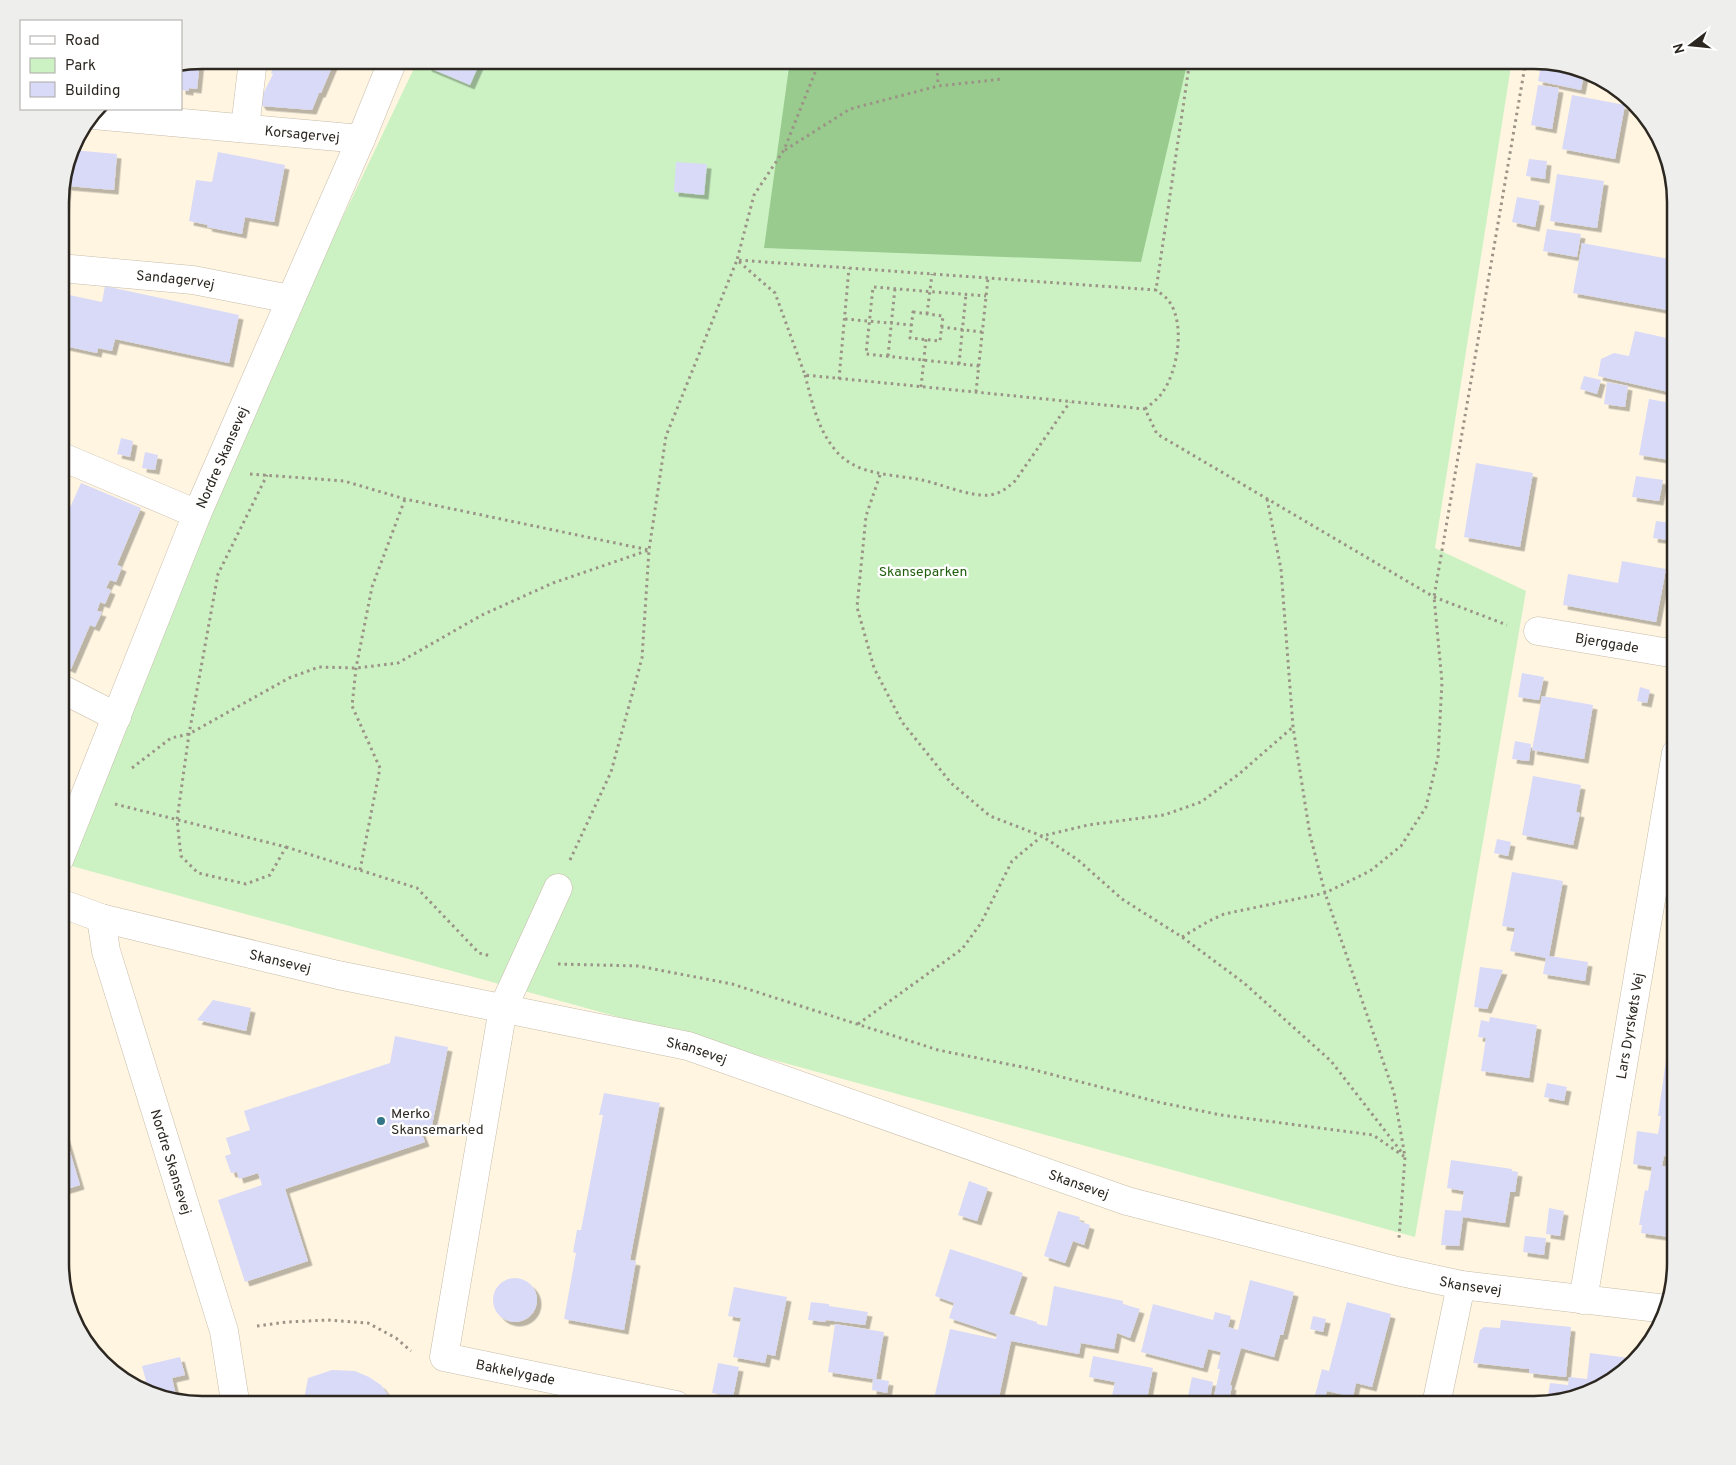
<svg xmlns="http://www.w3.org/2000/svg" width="1736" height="1465" viewBox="0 0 1736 1465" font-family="Overpass,sans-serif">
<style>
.green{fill:#ccf2c4}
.forest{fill:#99cb8e}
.building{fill:#d9daf7;filter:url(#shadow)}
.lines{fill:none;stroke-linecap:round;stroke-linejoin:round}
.minor-casing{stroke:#c6bca9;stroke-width:29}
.path{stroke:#9b9486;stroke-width:3;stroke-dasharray:2.5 4;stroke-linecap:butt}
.minor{stroke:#fff;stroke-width:28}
.poi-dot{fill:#327586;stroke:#fff;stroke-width:2}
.labels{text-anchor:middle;stroke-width:4.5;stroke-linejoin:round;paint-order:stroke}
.street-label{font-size:14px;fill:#2c2821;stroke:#fff}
.park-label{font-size:14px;fill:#1f5e0c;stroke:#fff}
.poi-label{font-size:14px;fill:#2c2821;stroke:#fff;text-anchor:start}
.rim{fill:none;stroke:#2c2821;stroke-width:2.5}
</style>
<defs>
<filter id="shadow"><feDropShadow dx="4.5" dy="4.5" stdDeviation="0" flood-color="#0004"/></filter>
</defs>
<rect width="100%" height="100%" fill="#fff5e1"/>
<path class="green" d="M418 60H1512L1435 548 1526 591 1415 1237 68 865 255 401Z"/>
<path class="forest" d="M790 60H1188L1141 262 764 248Z"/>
<path class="building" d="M200 60 197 89 189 88V91L181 90V64Z
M213 60H240V64L213 61Z
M276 60H335L321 93H319L312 110 262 106 259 102 273 74 271 73Z
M430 60H481L470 85 427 67Z
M1542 61 1585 70 1581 90 1538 81Z
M1538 85 1559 88 1552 129 1531 125Z
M1572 95 1625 105 1615 159 1562 149Z
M72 150 117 154 114 190 67 186 65 208H60V192L64 177H67L68 163Z
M218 152 285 165 274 222 245 217 242 234 207 227 208 225 189 221 196 180 212 182Z
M1529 159 1547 161 1545 179 1526 176Z
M676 162 707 164 704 195 674 192Z
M1557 174 1604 181 1597 228 1550 221Z
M1517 197 1540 201 1535 227 1512 222Z
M1547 229 1581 234 1577 257 1543 251Z
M1582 243 1675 260 1667 310 1573 293Z
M105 286 239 315 229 363 115 339 112 351 98 348 97 353 60 345V293L102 302Z
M1672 301H1676V321L1669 320Z
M1635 331 1676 340V378L1674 387 1671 386 1669 392 1598 376 1601 359 1614 353 1629 356Z
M1584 376 1601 380 1597 394 1580 389Z
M1607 382 1628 386 1625 407 1604 404Z
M1649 399 1676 404V461L1639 455Z
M121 438 133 441 130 457 117 454Z
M145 452 158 455 155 470 142 468Z
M1476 463 1533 473 1520 547 1464 537Z
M1636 476 1663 480 1659 501 1632 497Z
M81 483 141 508 117 565 122 567 116 582 110 580 106 588 111 590 105 604 100 602 97 611 102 612 95 627 90 625 71 669 60 664V530Z
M1656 521 1671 523 1668 540 1653 538Z
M1622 561 1666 569 1656 622 1563 605 1568 574 1618 583Z
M1522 673 1544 677 1539 700 1518 697Z
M1640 687 1650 690 1647 703 1637 701Z
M1542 696 1593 705 1584 759 1532 750Z
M1515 741 1531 744 1529 761 1512 759Z
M1533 776 1581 785 1576 812 1580 813 1573 845 1522 835Z
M1497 839 1511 842 1508 856 1494 853Z
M1512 872 1563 881 1549 956 1588 962 1585 981 1543 974 1546 958 1510 951 1515 928 1502 926Z
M1480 967 1503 970 1487 1009 1474 1007Z
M213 1000 251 1008 246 1031 197 1020Z
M1490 1017 1537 1025 1529 1078 1481 1071 1486 1038 1478 1037 1481 1020 1489 1022Z
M395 1036 448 1047 432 1125 420 1129 425 1142 285 1189 308 1261 245 1282 218 1200 262 1185 258 1173 239 1179 237 1172 231 1173 225 1156 231 1154 226 1138 250 1130 244 1111 390 1063Z
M1669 1040 1676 1041V1158L1664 1156 1662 1166 1676 1168V1238L1641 1233 1642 1225H1639L1645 1190 1648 1191 1652 1167 1633 1164 1637 1131 1658 1134 1661 1116H1658Z
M1547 1083 1567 1087 1564 1101 1544 1097Z
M604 1093 660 1103 630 1260 636 1261 624 1330 564 1319 576 1253 573 1252 577 1230H581L603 1115H599Z
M60 1118 80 1185 60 1191Z
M1451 1160 1512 1169V1171L1518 1172 1515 1192H1510L1505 1223 1463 1217 1459 1246 1441 1245 1445 1210 1461 1211 1464 1191 1447 1188Z
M969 1181 988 1188 977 1221 958 1215Z
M1549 1208 1564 1211 1560 1236 1546 1234Z
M1058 1211 1080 1217 1079 1221 1090 1225 1084 1245 1073 1241 1065 1263 1044 1256Z
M1525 1236 1546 1238 1544 1255 1523 1252Z
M950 1249 1023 1273 1009 1314 1037 1322V1324L1047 1326 1054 1286 1123 1301V1304L1140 1309 1130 1338 1117 1333 1114 1349 1081 1343 1079 1354 1011 1341 999 1397 1012 1400 1011 1405H941L933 1403 950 1329 996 1339 997 1334 949 1318 954 1303 935 1296Z
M493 1300a22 22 0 1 1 44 0a22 22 0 1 1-44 0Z
M1250 1280 1294 1292 1283 1335H1280L1274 1357 1241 1348 1230 1385 1232 1386 1228 1405H1212L1220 1369H1217L1221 1352 1208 1349 1203 1368 1141 1352 1153 1304 1213 1320 1215 1312 1231 1316 1228 1327 1238 1330Z
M734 1287 787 1297 775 1356 767 1354 765 1363 733 1357 741 1318 728 1316Z
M811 1302 829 1304V1306L868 1312 865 1325 826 1320 825 1322 808 1320Z
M1347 1302 1391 1314 1372 1387 1356 1383 1353 1397 1327 1391 1324 1401 1314 1399 1322 1369 1329 1371Z
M1313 1316 1326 1319 1323 1332 1310 1329Z
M1501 1320 1571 1327 1566 1377 1529 1373V1369L1473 1363 1480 1330 1484 1327 1500 1328Z
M835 1324 884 1332 876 1379 889 1381 887 1393 872 1390 873 1379 828 1372Z
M1590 1353 1637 1359 1589 1394 1547 1402 1550 1383 1568 1385 1569 1377 1587 1379Z
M1093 1356 1153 1368 1146 1404 1131 1401 1130 1405H1110L1115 1382 1089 1377Z
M180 1357 185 1375 172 1378 177 1400 148 1394 132 1385 146 1381 142 1366Z
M718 1363 739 1367 733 1397 712 1393Z
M332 1370 355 1371 369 1377 381 1385 395 1405H303L308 1378Z
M1192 1377 1213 1382 1209 1405H1186Z"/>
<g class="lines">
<defs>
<g id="minor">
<path id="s1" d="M93 115 361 139"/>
<path d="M245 128 253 60"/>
<path id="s2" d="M60 268 193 280 290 299"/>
<path d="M60 456 197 514"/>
<path id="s3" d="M1538 631 1676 654"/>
<path d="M60 688 117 717"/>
<path id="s4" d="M60 858 197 514 361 139 393 60"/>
<path id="s5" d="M558 888 503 1008 444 1357 676 1405"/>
<path id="s6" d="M60 903 101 918 338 975 688 1046 1127 1201 1397 1271 1461 1285 1667 1309"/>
<path id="s7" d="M101 918 106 951 224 1331 235 1401 234 1405"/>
<path id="s8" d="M1583 1300 1676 753"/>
<path d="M1436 1405 1461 1285"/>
</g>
</defs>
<use href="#minor" class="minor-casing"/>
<path class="path" d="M820 60 784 150 754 195 737 260 775 293 805 375 1145 409 1157 434 1434 597 1507 625
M937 60 938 86
M785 150 850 109 938 86 1003 79
M913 312 943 316 940 341 910 338Z
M927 314 932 274
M845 319 912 325
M941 327 982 332
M888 356 895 288
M959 364 966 294
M979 366 866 354 873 287 986 296
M805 375C812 402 818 431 837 452 858 476 893 474 922 480 941 484 970 497 989 495 1000 494 1007 488 1015 481L1070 402
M839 379 849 268
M921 387 926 339
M976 392 988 278
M1145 409C1151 404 1158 399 1162 393 1178 371 1186 322 1168 300 1165 296 1160 293 1156 290
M250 474 344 481 405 499 649 550
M880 475 866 516 857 607 874 668 902 722 951 783 990 816 1042 836 1078 860 1122 899 1182 937 1244 983 1331 1061 1403 1154
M1267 499 1281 569 1293 727 1310 835 1325 893 1394 1093 1405 1157 1399 1238
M132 768 171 738 189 734 289 678 319 667 356 668 398 663 482 615 553 583 649 550
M115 804 286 847 270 875 246 884 198 873 181 856 177 820 189 734 218 574 267 475
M286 847 417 888 479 953 491 956
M570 860 611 772 642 658 649 550 666 436 737 260 1156 290 1190 60
M360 870 380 768 352 706 356 668 372 587 405 499
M1182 937 1209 921 1224 914 1325 893 1370 871 1401 846 1426 807 1438 757 1442 682 1434 597 1526 60
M558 964 638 966 732 984 938 1050 1027 1068 1158 1102 1221 1115 1373 1135 1405 1157
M858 1024 962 949 981 923 1012 861 1042 836 1088 825 1164 815 1201 802 1239 774 1293 727
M257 1326 287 1322 328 1320 368 1323 396 1338 411 1351"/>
<use href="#minor" class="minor"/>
</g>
<circle class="poi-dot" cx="381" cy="1121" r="5"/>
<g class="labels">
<g class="street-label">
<text dy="5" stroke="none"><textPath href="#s1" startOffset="210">Korsagervej</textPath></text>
<text dy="5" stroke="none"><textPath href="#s2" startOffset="116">Sandagervej</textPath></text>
<text dy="5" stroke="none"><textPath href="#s4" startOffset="432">Nordre Skansevej</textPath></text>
<text dy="5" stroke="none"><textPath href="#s3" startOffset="70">Bjerggade</textPath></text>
<text dy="5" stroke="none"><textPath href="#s6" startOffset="228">Skansevej</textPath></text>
<text dy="5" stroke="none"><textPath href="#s8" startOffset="278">Lars Dyrskøts Vej</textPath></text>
<text dy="5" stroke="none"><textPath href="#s6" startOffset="654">Skansevej</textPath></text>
<text dy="5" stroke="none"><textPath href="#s7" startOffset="254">Nordre Skansevej</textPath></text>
<text dy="5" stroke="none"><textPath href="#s6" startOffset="1059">Skansevej</textPath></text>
<text dy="5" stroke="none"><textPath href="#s6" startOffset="1464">Skansevej</textPath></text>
<text dy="5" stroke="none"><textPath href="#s5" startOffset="559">Bakkelygade</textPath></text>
</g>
<g class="park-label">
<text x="923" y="576">Skanseparken</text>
</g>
<g class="poi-label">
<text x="391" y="1118">Merko<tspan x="391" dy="16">Skansemarked</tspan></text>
</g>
</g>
<path d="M0 0H1736V1465H0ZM202 69H1534A133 133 0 0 1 1667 202V1263A133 133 0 0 1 1534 1396H202A133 133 0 0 1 69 1263V202A133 133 0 0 1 202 69Z" fill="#eeeeed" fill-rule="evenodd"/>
<path class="rim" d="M202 69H1534A133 133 0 0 1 1667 202V1263A133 133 0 0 1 1534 1396H202A133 133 0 0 1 69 1263V202A133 133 0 0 1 202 69Z"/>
<rect x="20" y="20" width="162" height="90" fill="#ffffff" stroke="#aba9a6"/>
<rect x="30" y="36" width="25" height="8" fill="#ffffff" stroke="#aba9a6"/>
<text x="65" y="45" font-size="15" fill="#2c2821">Road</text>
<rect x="30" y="58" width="25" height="15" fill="#ccf2c4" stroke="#aba9a6"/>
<text x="65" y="70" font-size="15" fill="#2c2821">Park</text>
<rect x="30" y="82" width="25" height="15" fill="#d9daf7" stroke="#aba9a6"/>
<text x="65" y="95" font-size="15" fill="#2c2821">Building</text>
<g transform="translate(1691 45) rotate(254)" stroke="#ffffff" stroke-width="4" paint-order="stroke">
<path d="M0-4L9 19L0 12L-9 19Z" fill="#2c2821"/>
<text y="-8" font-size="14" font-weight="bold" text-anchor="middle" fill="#2c2821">N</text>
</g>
</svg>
